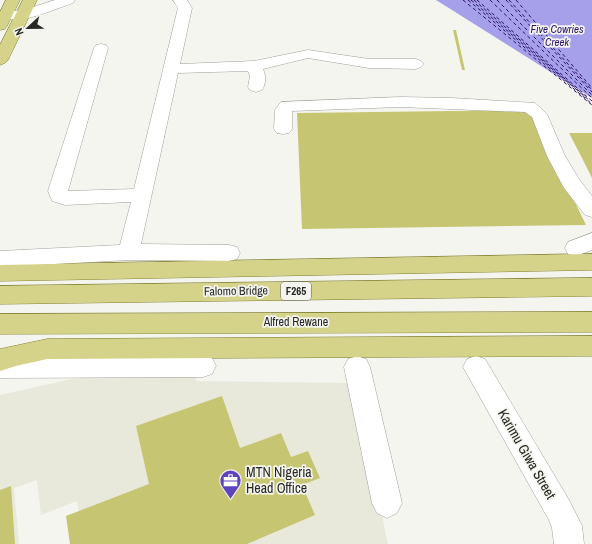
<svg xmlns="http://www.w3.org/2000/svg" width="592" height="544" viewBox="0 0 592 544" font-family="'Archivo Narrow',sans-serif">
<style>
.built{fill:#e8e9db}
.water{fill:#a6a0ea}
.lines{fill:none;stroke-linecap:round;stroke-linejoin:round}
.ferry{stroke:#2c146a;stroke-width:1;stroke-dasharray:3.5 3;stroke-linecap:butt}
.building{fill:#c6c571}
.minor-casing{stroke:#a0a09b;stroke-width:1}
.major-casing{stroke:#858333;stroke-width:1}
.minor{fill:#fff;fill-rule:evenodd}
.major{fill:#d4d389;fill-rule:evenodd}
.labels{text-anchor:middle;stroke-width:3.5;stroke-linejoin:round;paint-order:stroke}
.far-water-label{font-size:11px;font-style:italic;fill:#2c146a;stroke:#f5f5ef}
.shield{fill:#f5f5ef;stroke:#656562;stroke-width:1}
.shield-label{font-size:11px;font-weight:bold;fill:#272725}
.street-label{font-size:12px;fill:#272725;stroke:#f5f5ef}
.near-street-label{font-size:14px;fill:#272725;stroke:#f5f5ef}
.near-poi-label{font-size:14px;fill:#272725;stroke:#f5f5ef;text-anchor:start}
</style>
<rect width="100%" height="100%" fill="#f5f5ef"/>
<path class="built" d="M197 372 196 381 353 383 388 544H84L77 501 41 515 37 480 14 488 19 544H0V395L71 379 125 374Z"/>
<path class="water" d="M436 0H592V98Z"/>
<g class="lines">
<path class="ferry" d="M463 0 592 105
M468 0 592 104
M471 0 590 101
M474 0 587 98
M477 0 592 101
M490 0 592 98
M497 0 592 95
M506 0 592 92
M509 0 592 90
M516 0 592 88"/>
</g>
<path class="building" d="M453 30H456L465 70H462Z
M530 110 586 225 302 229 297 113Z
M569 133H592V178L582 158Z
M222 396 240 448 281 433 291 457 308 451 320 478 302 485 315 515 247 544H70L66 516 149 484 136 426Z
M11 486 15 544H0V490Z"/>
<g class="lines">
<defs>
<path id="minor" d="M55 0H75L73 3C51 10 25 24 2 18L0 15 2 12 24 10Z
M173 0H187L192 8 180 64 254 61 308 50 369 59H416L421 61 424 64 421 67 416 69 369 68 308 58 263 69C266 76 266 84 262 90L256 92 250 90 248 87 250 76 248 71 178 73 141 244 229 245 237 247 240 253 237 259 229 261 129 260 0 267V251L120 245 131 202 65 205 52 201 48 191 94 48 96 45 101 44 106 45 108 48 68 191 134 189 178 8Z
M400 97 452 98 535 103 547 114 565 156 579 179 592 196V217L585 215 564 188 547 156 532 117 525 112 400 107 292 111V129L289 133 283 134 277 133 274 129 275 110 281 102Z
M592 233V250L576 256 568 254 565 248 568 242Z
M203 355 212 358 216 366 212 374 203 377 0 378V356Z
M357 356 366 359 370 367 402 503 397 513 387 518 377 513 372 503 344 367 348 359Z
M476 356 485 359 569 500 582 526 584 544H554L552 528 549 520 463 367 467 359Z"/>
<path id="major" d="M6 0H20L7 26 5 29 0 30V12Z
M23 0H37L8 60 5 63 0 65V45Z
M592 254V270L0 281V265Z
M592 278V296L0 304V286Z
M592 312V332L0 334V314Z
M592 336V356L47 359 16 366 0 371V349L47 339Z"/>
</defs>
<use href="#minor" class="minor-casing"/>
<use href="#major" class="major-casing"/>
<use href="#minor" class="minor"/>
<use href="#major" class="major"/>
</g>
<defs>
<symbol id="office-pin" viewBox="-11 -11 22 30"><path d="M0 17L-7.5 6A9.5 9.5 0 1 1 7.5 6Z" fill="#5e45be" stroke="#f5f5ef"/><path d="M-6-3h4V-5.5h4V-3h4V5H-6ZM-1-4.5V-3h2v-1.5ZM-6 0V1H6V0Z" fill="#fff"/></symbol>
</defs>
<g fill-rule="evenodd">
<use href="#office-pin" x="218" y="468" width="25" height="34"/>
</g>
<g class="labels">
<g class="far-water-label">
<text x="557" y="33">Five Cowries<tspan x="557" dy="13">Creek</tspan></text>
</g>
<rect class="shield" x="281" y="282" width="30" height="18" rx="3"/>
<g class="shield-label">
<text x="296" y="295">F265</text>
</g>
<g class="street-label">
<text transform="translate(236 291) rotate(-1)" y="4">Falomo Bridge</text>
<text x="296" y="326">Alfred Rewane</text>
</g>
<g class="near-street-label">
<text transform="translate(527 454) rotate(60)" y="5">Karimu Giwa Street</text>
</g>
<g class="near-poi-label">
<text x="246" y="477">MTN Nigeria<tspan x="246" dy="16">Head Office</tspan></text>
</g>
</g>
<g transform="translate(28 28) rotate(248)" stroke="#f5f5ef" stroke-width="3" paint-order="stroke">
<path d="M0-3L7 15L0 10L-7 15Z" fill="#272725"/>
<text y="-6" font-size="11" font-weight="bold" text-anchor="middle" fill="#272725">N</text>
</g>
</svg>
